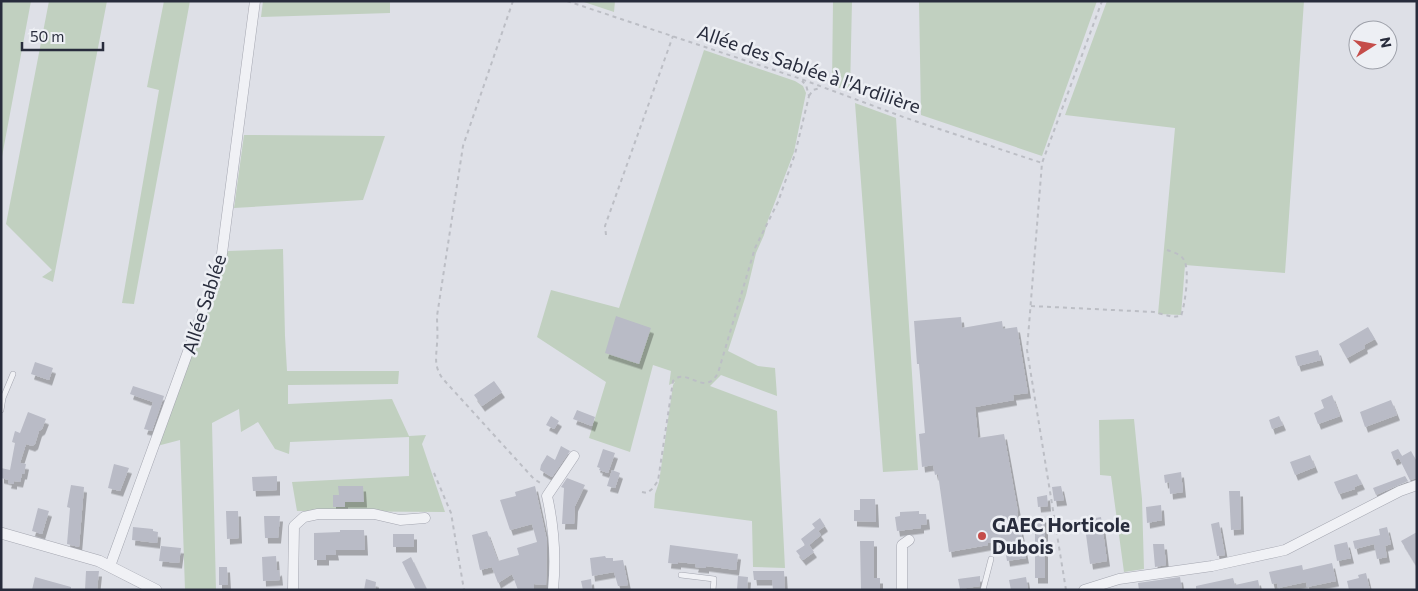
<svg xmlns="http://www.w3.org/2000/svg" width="1418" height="591" viewBox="0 0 1418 591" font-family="Commissioner,sans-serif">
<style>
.green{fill:#c1d0c0}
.building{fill:#b9bbc6;filter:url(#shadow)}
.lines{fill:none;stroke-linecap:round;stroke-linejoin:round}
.service-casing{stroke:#a4a6b0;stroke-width:6}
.minor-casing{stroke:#a4a6b0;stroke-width:11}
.tertiary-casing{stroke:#a4a6b0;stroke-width:12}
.path{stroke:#bcbec5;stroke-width:2;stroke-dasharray:4 4;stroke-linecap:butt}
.service{stroke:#f0f1f5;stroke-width:5}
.minor{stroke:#f0f1f5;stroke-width:10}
.tertiary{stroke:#f0f1f5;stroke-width:11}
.poi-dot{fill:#c54d4a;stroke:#edeff4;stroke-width:2}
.labels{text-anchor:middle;stroke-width:5;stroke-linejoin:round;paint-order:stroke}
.street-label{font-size:19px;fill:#282c3c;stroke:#edeff4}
.poi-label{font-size:19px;font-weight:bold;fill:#282c3c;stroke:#edeff4;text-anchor:start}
</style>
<defs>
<filter id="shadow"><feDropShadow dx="3" dy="5.5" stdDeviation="0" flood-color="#0004"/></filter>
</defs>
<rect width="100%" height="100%" fill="#dee0e7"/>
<path class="green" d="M1 1H31L1 162Z
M49 1H107L53 282 42 277 52 270 6 224Z
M164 1H190L134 304 122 303 159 90 147 87Z
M263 1H390V13L261 17Z
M581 1H615L614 12Z
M833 1H852L850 92 832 85Z
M919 1H1097L1042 156 921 115Z
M1107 1H1304L1285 273 1185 265 1181 315 1158 314 1175 128 1065 115Z
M704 50 795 81 803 86 806 93 794 152 768 220 764 235 756 253 746 295 728 351 758 366 775 368 777 396 721 375 710 386 777 411 785 568 753 567 752 521 654 508 655 494 659 482 673 385 675 382 669 385 671 371 653 365 630 452 589 438 606 382 537 337 551 290 619 308Z
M855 103 896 118 918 470 883 472Z
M244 135 385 136 363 200 234 208Z
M283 249 285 336 287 371H399L398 384 288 385V404L392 399 409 436 426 435 422 444 445 512 297 511 292 482 409 476V437L290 442 289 454 275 449 258 422 241 432 239 409 212 423 216 590H185L180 440 157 446 173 394 228 251Z
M1134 419 1142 499 1144 569 1124 572 1111 476 1100 475 1099 420Z"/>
<path class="building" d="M616 316 651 328 639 364 605 353Z
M961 317 962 328 1002 321 1003 329 1017 327 1028 393 1013 395 1014 400 975 407 978 438 1004 434 1018 512H1017L1026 558 1007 561 1004 542 1000 543V541L988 543V545L949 552 938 474 935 475 933 465 922 467 919 434 925 433 919 364H917L914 321Z
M1368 327 1375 339 1364 345 1365 348 1347 358 1339 344Z
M1318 350 1321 360 1298 366 1295 356Z
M35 362 53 368 49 380 31 374Z
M494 381 502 392 482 406 474 395Z
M133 386 164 396 152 431 144 429 153 402 130 394Z
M1332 395 1340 416 1318 424 1314 413 1324 408 1321 400Z
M1391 400 1397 415 1365 427 1360 412Z
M577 410 595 417 592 426 573 419Z
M28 412 46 419 42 429 39 431 35 444 32 446 26 444 20 463 26 464 24 474H22L20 482 14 481V484L8 483 9 480 1 478V468L10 470 15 443 12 442 15 431 20 433Z
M551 416 559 421 554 429 546 425Z
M1279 416 1283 425 1272 429 1269 420Z
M561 446 570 451 552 477 540 470 541 465 547 455 555 460Z
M603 449 615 453 608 473 599 470 600 468 597 467Z
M1398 449 1402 456 1411 451 1417 462V478L1410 480 1399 458 1394 460 1391 452Z
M1310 455 1315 467 1295 475 1290 462Z
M114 464 129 468 120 491 108 488Z
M612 470 620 473 615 488 607 486Z
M1181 472 1183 492 1170 494 1169 482 1165 483 1164 475Z
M1357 474 1362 484 1354 487 1355 489 1339 494 1334 482Z
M277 476V490L253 491 252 477Z
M1405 476 1408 481 1376 495 1373 488Z
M567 478 585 485 575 506 574 524H562L564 488 561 487Z
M71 485 84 487 79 547 67 544 70 508 67 507Z
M338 486H363L364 502H345V507H333V495H339Z
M535 486 547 541 546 585 534 584V588L530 590H518L512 574 498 583 492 567 480 570 472 535 487 531 498 561 519 555 517 548 537 542 532 524 510 530 500 500 516 496 515 492Z
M1061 486 1064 500 1054 501 1052 487Z
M1229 491H1240L1241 529 1231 530Z
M1047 495 1048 506 1038 507 1037 497Z
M860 499H875L876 522 854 521V510H860Z
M1161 505 1162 520 1147 523 1146 507Z
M38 508 49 511 42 534 32 531Z
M226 511H238L239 538 227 539Z
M919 511V514H926L927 524 921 525V528L897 531 895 517 900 516V512Z
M264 516H280L278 538H265Z
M1035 517H1045V578H1035Z
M1101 517 1107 561 1090 564 1084 520Z
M820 518 825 526 818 531 821 535 809 545 814 552 803 560 796 551 805 545 801 539 815 528 812 524Z
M1219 522 1225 555 1217 556 1211 524Z
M133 527 153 529V531L158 532 157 543 132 540Z
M1387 527 1391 544 1385 546 1387 557 1377 559 1374 544 1355 549 1353 541 1380 535 1379 529Z
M340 530H364L365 550H335L336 555H326V560H314V533L340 532Z
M1417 532V567L1401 541Z
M393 534H414V547H393Z
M860 541H874V578H880V590H861Z
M1347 542 1351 558 1337 561 1334 545Z
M1153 544H1164L1166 565 1155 567Z
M670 545 738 554 736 570 706 566V568L695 567 696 564 678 562V564L668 563Z
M161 546 181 548 179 563 159 561Z
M276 556 277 571 279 570 280 580 263 581 262 557Z
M605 556 606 558H613V561L623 560 628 585 618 586 614 572 592 576 590 558Z
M411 557 427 590H416L402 562Z
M1332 563 1336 581 1307 587 1306 582 1278 588 1277 583 1272 584 1269 572 1302 565 1303 570Z
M219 567H227L228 585H219Z
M86 571H99L97 590H85Z
M753 571H784L785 590H773L772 580H754Z
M1366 573 1370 590H1349L1347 581 1359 578 1358 575Z
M738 576 748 577 747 590H737Z
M980 576V586L960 589 958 579Z
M35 577 71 587V590H32Z
M1026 577 1028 590H1011L1009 580Z
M1180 577 1182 590H1139L1138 583Z
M1233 578 1235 585 1258 580 1260 590H1196V586Z
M366 579 376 582 375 590H364Z
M591 579 592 590H583L581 581Z"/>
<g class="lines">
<defs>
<path id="service" d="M1 410 3 398 13 374
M681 575 714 579 713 590
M983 590 991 559"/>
<path id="minor" d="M110 566 221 261 255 1
M293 590 294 526 304 517 318 514H374L400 520 425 518
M553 590C556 558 554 527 547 496L574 456
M902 590V545L909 540
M1084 590 1119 579 1212 566 1285 550 1400 491 1417 485"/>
<path id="tertiary" d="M1 533 99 561 156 590"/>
</defs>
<use href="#service" class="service-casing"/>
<use href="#minor" class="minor-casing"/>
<use href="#tertiary" class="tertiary-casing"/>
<path class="path" d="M513 1 463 146 437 316C437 325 438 335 437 344 436 358 434 367 443 379L534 479 542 484
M567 1 801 79 906 118 1042 163
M809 96 813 90 821 88
M606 235 605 226 673 36
M1031 306 1154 312 1173 317 1181 316C1185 305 1190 270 1184 260 1181 254 1173 252 1167 250
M434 473 451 513 464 590
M642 492 647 493 652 489 658 481 673 381C687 366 704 398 718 373L755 248 778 202 795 154 809 96 806 85 802 81
M1066 590 1027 350 1042 163 1102 1"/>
<use href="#service" class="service"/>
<use href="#minor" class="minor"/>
<use href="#tertiary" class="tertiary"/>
</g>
<circle class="poi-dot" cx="982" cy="536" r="5"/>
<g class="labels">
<g class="street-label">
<text transform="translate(809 69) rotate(19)" y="7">Allée des Sablée à l'Ardilière</text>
<text transform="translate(204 304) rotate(-72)" y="7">Allée Sablée</text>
</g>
<g class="poi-label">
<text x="992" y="532">GAEC Horticole<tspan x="992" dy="22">Dubois</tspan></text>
</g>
</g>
<rect width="1418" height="591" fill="none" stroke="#282c3c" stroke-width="5"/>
<g transform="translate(1373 45) rotate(79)"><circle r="24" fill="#edeff4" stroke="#9ea1aa"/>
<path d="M0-4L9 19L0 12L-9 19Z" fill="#c54d4a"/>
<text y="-8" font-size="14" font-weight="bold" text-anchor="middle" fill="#282c3c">N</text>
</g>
<path d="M22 42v8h81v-8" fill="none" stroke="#282c3c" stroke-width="2.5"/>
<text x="30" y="42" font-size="15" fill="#282c3c" stroke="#edeff4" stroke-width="4" paint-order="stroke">50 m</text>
</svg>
